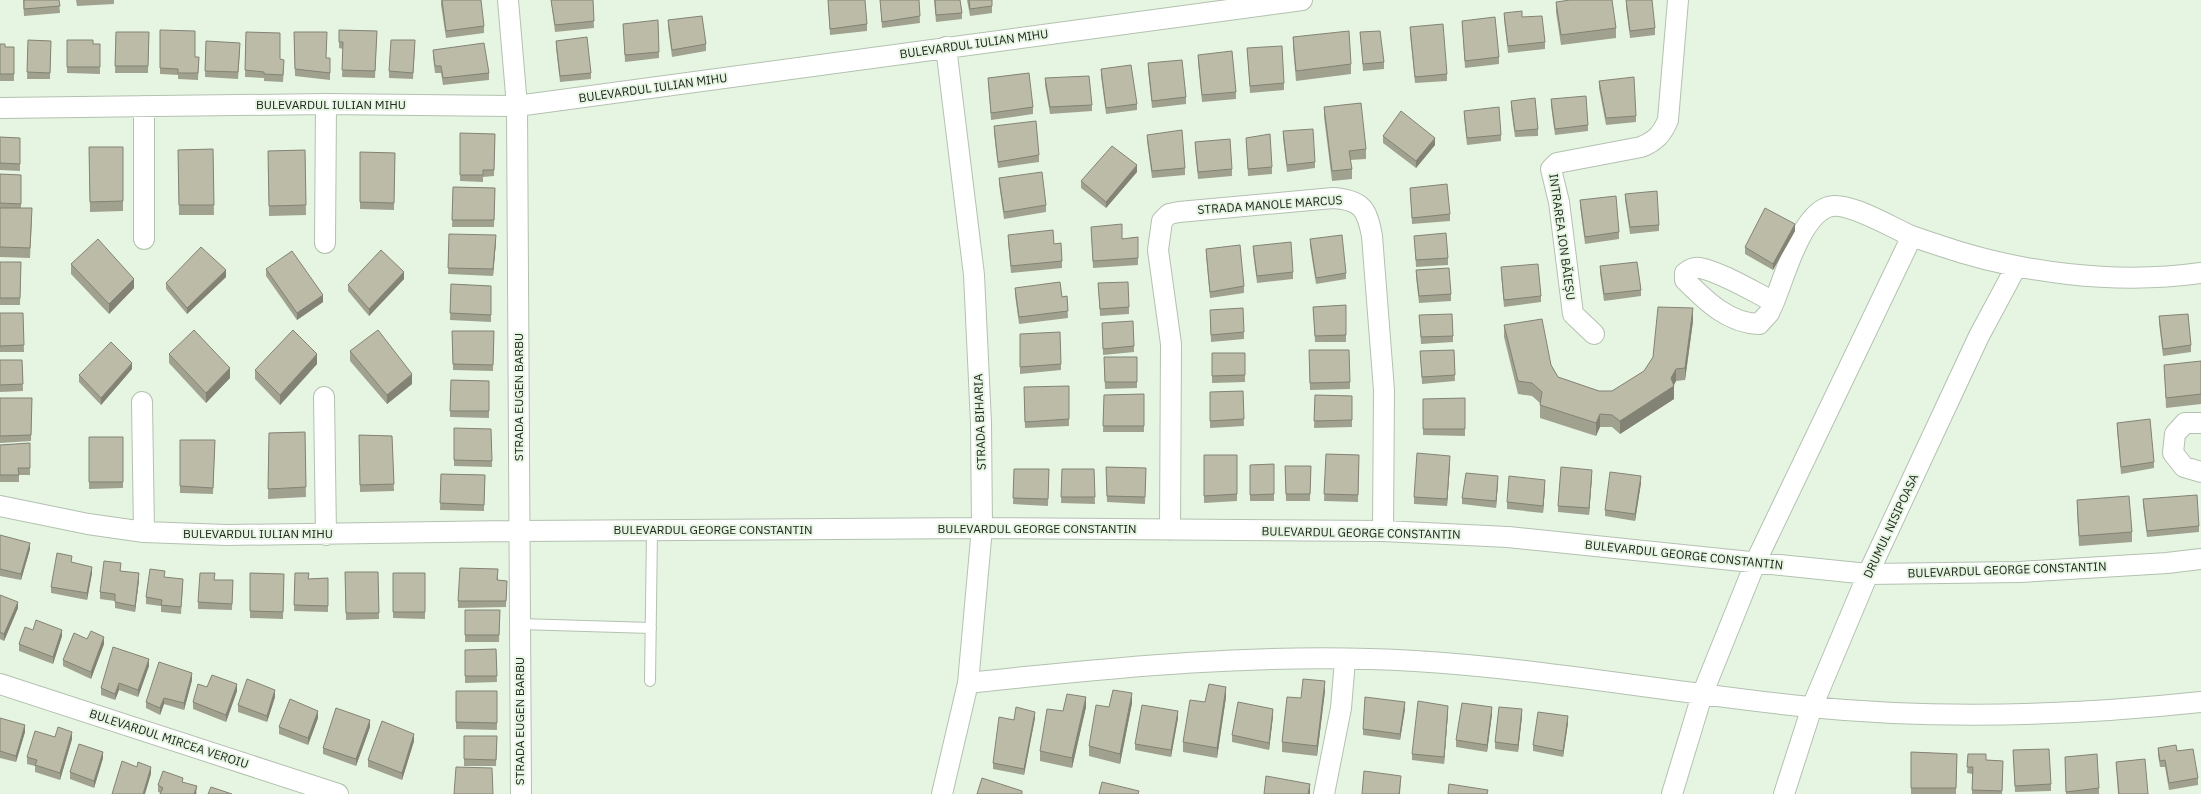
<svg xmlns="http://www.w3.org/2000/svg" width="2201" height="794" viewBox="0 0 2201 794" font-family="'IBM Plex Sans',sans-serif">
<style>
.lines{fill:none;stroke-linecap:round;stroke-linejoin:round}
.service-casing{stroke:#b3c1b0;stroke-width:12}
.minor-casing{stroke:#b3c1b0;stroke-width:22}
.service{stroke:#fff;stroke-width:10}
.minor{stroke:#fff;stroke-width:20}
.wall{fill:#a1a190}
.shaded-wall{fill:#838375}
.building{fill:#bbbba7;stroke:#838375}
.labels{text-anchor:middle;stroke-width:4;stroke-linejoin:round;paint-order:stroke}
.street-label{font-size:12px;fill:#222721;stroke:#e6f5e2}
</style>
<rect width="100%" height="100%" fill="#e6f5e2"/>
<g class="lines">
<defs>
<path id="service" d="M520 624 651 628
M650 681 652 530"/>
<path id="minor" d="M508 0 517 106 521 794
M144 106V239
M0 108 326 104 517 106 1302 0
M325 243 326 104
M1774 302C1754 292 1721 272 1700 268 1694 267 1690 269 1685 273V280C1706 301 1728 323 1759 324L1769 313 1774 302C1785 276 1800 217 1828 207 1846 200 1891 227 1909 235 1919 239 1929 242 1938 245 2019 273 2116 285 2201 273
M1594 334 1573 314 1559 202 1551 169 1557 163 1641 147C1656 141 1662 134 1668 120L1678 0
M324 397 326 535
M142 402 144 532
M2201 423H2185L2175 434 2173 453 2184 467 2201 472
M0 506 88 524 144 532 227 535 519 531 982 528 1383 531 1508 537 1868 574 2020 572 2167 563 2201 559
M1170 530 1171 344 1158 250 1162 221 1169 214 1179 212 1333 198C1362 200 1367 209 1372 236L1384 390 1383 531
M968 683C1116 667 1266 652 1415 661 1547 669 1678 694 1810 707 1941 720 2070 716 2201 702
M0 684 338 794
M942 794 968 683 982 528 981 423 974 275 946 47
M1324 794 1341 708 1345 660
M1672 794 1702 695 1756 561 1912 236
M1784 794 1812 707 1868 574 1979 336 2016 267"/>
</defs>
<use href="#service" class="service-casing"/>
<use href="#minor" class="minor-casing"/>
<use href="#service" class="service"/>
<use href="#minor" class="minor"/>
</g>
<path class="wall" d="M23 0H59L60 13 24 16Z
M76 0H114V4L77 6Z
M441 0 484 26V33L446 38 441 5Z
M551 0H593L594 28 555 32Z
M828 0 867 24V31L830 35Z
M880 0H919L920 23 882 28Z
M934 0H960L962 13V19L936 22Z
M967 0H992V13L970 16Z
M1626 0 1655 28V35L1630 38 1626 7Z
M1556 2 1616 28V38L1561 45 1556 12Z
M1504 13 1522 17 1545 42V49L1508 53 1504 20Z
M668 20 706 44V51L672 57 668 27Z
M1462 21 1499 57V64L1465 68Z
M623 24 659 52V58L625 62Z
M1410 27 1447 74V81L1415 83 1410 34Z
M160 30 195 57H199L198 80 178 79V75L160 74Z
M339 30 377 31 375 78 342 77 343 49 339 48Z
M116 32H149L148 73H115Z
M246 32 280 59 284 67 283 82 264 81V78L245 77Z
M294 32 327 58H330V80L295 76Z
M1360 32 1384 62V69L1363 71Z
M1293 37 1351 64V74L1296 81 1293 47Z
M28 40 51 41 50 79H27Z
M67 40 93 44H100V74L67 73Z
M206 41 240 50 238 79 205 77Z
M556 41 591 73V79L560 82 556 48Z
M0 44 5 47H14V81H0Z
M415 47 413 79 389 78V71Z
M1247 48 1284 83V90L1250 93Z
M433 50 489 73V80L443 85 441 73H435L433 57Z
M1198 55 1236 92V99L1202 102 1198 62Z
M1148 63 1186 97V104L1152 108 1148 70Z
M1101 69 1137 104V110L1106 114 1101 76Z
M988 78 1033 107V114L991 120Z
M1045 78 1092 105V111L1050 114 1045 85Z
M1599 81 1636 116V122L1606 125 1599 88Z
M1551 99 1588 125V131L1555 135 1551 106Z
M1511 101 1538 129V136L1515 137 1511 108Z
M1324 107 1366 149V159L1350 160 1352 169V179L1332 181 1324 117Z
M1464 111 1501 135V141L1467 145 1464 117Z
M994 126 1039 155V162L998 168 994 133Z
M1283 131 1315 162V168L1287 172 1283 138Z
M460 133 495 140 494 176 483 177V182L460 181Z
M1147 135 1185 168V175L1152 178 1147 141Z
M1383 136 1435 145 1416 168 1383 143Z
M0 137 20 138V171L0 170Z
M1246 138 1272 167V174L1248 176Z
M1195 142 1232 169V176L1198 179 1195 148Z
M89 147H123V211L90 212Z
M213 149 214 215H179L178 150Z
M305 150 306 215 269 216 268 151Z
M360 152 395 153 394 210 360 209Z
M1137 172 1106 208 1081 188V181Z
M0 174 21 175V208L32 218 30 258 0 257Z
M999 178 1046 205V212L1004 219 999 184Z
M453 187 495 188 494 227H452Z
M1410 188 1450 214V221L1412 224Z
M1625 194 1659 225V231L1630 234 1625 200Z
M1580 200 1619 232V239L1585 244 1580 206Z
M1091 227 1122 239 1138 237V265L1093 268Z
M1795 231 1773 270 1745 254V247Z
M449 234 496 241 493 276 448 274Z
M1008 235 1054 244 1062 261V268L1011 273 1008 242Z
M1414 236 1448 258V265L1416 267Z
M1310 239 1346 273V279L1316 284 1310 246Z
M1253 246 1293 272V279L1257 283 1253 252Z
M1206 249 1244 286V293L1210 298 1206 256Z
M0 262H21L20 305H0Z
M71 264 134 288 109 314 71 274Z
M1600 266 1641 290V296L1604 301 1600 273Z
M1501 267 1541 296V302L1504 307 1501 274Z
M266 269 323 302 297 320 266 276Z
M1416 270 1451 294V301L1419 303 1416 277Z
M226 277 187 314 166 289V283Z
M404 279 369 316 348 291V285Z
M1098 283 1129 307V314L1100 316Z
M451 284 491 286V322L450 320Z
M1015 288 1062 297 1067 296 1068 318 1019 324 1015 295Z
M1346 305V342H1315L1313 307Z
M0 313H23L24 352H0Z
M1419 315 1453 336V342L1421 344Z
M1210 316 1244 332V339L1211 342Z
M2159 316 2191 345V352L2163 356 2159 323Z
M1693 321 1685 380 1676 381 1673 386 1674 399 1620 434 1612 427H1600L1596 436 1540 418V403L1532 396 1518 394 1504 337V325L1551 365 1558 377 1599 391H1612L1644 371Z
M1102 323 1134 346V352L1103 355Z
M452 331H494L493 371 453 370Z
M1020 334 1061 364V370L1020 374Z
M1454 350 1455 381 1422 384 1420 351Z
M350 351 412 384 387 404 350 361Z
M1212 353H1245V382L1212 383Z
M169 354 230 378 206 403 169 363Z
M1104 357H1137V388L1105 389Z
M1309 357 1350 382V389L1310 390Z
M0 360H22L23 391 0 392Z
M2201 361V404L2166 408 2164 365Z
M317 364 280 405 255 379V370Z
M132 369 101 405 79 382V375Z
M451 380 489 381V418L450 417Z
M1069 386V426L1025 428 1024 394Z
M1243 391 1244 426 1210 428V392Z
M1144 394V432H1103L1104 395Z
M1315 395 1352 396V427L1314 428Z
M0 398H32L31 441 0 443Z
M1465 398V436L1423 435V399Z
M2117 423 2154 462V468L2121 474 2117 430Z
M454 428 492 461V467L454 466Z
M305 432 306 497 268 499 269 433Z
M359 435 392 436 394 491 360 492Z
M89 437H123V488L89 489Z
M180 440H215L213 494 180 493Z
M30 443V475H19V482H0V445Z
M1326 454 1359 455 1358 502 1324 501Z
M1204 455H1237V501L1204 503Z
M1450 463 1447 506 1414 504V497Z
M1274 464V501H1250V465Z
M1285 466H1311L1310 501H1286Z
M1106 467 1146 468 1145 504 1107 502Z
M1014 469H1049L1048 506 1013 504Z
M1062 469H1094L1095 504 1061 503Z
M441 474 485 475 484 511 440 510Z
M1592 476 1589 515 1558 512V506Z
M1498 482 1496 508 1462 504V498Z
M1641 483 1635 521 1605 516V510Z
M1545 487 1543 513 1507 509V502Z
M2143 499 2199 526V532L2147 537 2143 505Z
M2077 500 2132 532V542L2079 546 2077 510Z
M0 535 30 549 21 580 0 576Z
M72 562 92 573 87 600 51 593V587Z
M121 570V571L139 580 135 612 115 608V601L100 599V592Z
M345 572H378L379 619 346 620Z
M250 573 284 574 283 619 250 618Z
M295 573 309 579 328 578V612L294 611Z
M393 573H425V619L393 618Z
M498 576V580L507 581 506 607 458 608V601Z
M165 577 183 585 181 614 161 612V606L146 604V597Z
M215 580H233L232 610 198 609V602Z
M0 595 18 608 4 641 0 639Z
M465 610H500L499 642H465Z
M33 630 62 636 53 664 19 651V644Z
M87 639 104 644 91 679 63 666V660Z
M496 649 497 682 465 683V650Z
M149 666 138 697 119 690 115 700 101 695V688Z
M192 680 184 710 164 704 160 715 146 708V702Z
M207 687 237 691 226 722 193 709V702Z
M456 691H497V730L456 729Z
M1325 691 1317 756 1282 752V742Z
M275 697 267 722 238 712V705Z
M1226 697 1217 758 1183 752V742Z
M1132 703 1120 764 1089 756V746L1109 707Z
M1086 707 1072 768 1040 761V751L1063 711Z
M1405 709 1400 740 1363 735V729Z
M1448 713 1444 764 1412 760V754Z
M1492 714 1487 752 1456 747V740Z
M1273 716 1269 750 1232 742V735Z
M1522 716 1518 752 1495 749V742Z
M0 718 25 732 16 762 0 758Z
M318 718 308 745 279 734V727Z
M1035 718 1024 775 993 769V763L1014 720Z
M1178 718 1171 757 1135 750V744Z
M1568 723 1563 757 1533 751V745Z
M370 727 356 766 323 754V748Z
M464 736H497L496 766H464Z
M55 737 72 739 60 780 35 772V766L27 764V757Z
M414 741 402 780 368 767V760Z
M2158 748 2177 751 2198 778V785L2169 790 2165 767H2160L2158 755Z
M2013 750 2051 784V791L2015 792Z
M1911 752 1957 754 1956 794H1911Z
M1968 754 1986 760 2003 761 2002 794H1972V774L1967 773Z
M2065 757 2099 788V794H2066Z
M103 758 94 788 70 779V772Z
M2116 762 2148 794H2118Z
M183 782 197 793 196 794H160L161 793 158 792V785Z"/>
<path class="shaded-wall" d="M1435 138V145L1416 168V161Z
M1137 165V172L1106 208V202Z
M1795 224V231L1773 270V264Z
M496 235V241L493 276V269Z
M226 270V277L187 314V308Z
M404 272V279L369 316V309Z
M134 279V288L109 314V304Z
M323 295V302L297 320V313Z
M1693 308V321L1685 380V368Z
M317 354V364L280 405V395Z
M132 363V369L101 405V398Z
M230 368V378L206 403V393Z
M1676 369V381L1673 387 1674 386V399L1620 434V421L1671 378Z
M412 374V384L387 404V395Z
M1600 414V427L1596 436V423Z
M1450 456V463L1447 506V499Z
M1592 470V476L1589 515V508Z
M1498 476V482L1496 508V501Z
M1641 476V483L1635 521V514Z
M1545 480V487L1543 513V506Z
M30 543V549L21 580V574Z
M92 567V573L87 600V593Z
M139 573V580L135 612V606Z
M18 602V608L4 641V634Z
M62 630V636L53 664V657Z
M104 637V644L91 679V672Z
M149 659V666L138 697V690Z
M192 673V680L184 710V703Z
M1325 681V691L1317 756V746Z
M119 683V690L115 700V694Z
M237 684V691L226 722V715Z
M1226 687V697L1217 758V748Z
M275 690V697L267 722V716Z
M1132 693V703L1120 764V754Z
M1086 697V707L1072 768V758Z
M164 698V704L160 715V708Z
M1405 702V709L1400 740V734Z
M1448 706V713L1444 764V757Z
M1492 707V714L1487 752V745Z
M1273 709V716L1269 750V743Z
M1522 709V716L1518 752V745Z
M318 711V718L308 745V738Z
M1178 711V718L1171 757V750Z
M1035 712V718L1024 775V769Z
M1568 716V723L1563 757V751Z
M370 720V727L356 766V759Z
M25 725V732L16 762V756Z
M72 732V739L60 780V773Z
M414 734V741L402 780V773Z
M103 752V758L94 788V781Z
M151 767V774L145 794H143Z
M1401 776 1400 794H1399Z
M1310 784V794H1308Z
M197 786 196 794H194Z"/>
<path class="building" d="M24 0H59L60 6 24 9Z
M442 0H481L484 26 446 31Z
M551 0H593L594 21 555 25Z
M828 0H865L867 24 830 29Z
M880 0H919L920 16 882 22Z
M935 0H960L962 13 936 15Z
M969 0H992V6L970 9Z
M1570 0H1612L1616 28 1561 35 1556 2Z
M1626 0H1652L1655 28 1630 31Z
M1522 11V17L1542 16 1545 42 1508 46 1504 13Z
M702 16 706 44 672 50 668 20Z
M1495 17 1499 57 1465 61 1462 21Z
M658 20 659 52 625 55 623 24Z
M1443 24 1447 74 1415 77 1410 27Z
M160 30 195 31V57H199L198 73H178V69L160 68Z
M339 30 377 31 375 71 342 70 343 42H339Z
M1349 31 1351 64 1296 71 1293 37Z
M1380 31 1384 62 1363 64 1360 32Z
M116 32H149L148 66H115Z
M246 32 280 33V59L284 60 283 75 264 74V72L245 70Z
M294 32H327L326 58H330V73L295 69Z
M587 37 591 73 560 76 556 41Z
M28 40 51 41 50 73 27 72Z
M67 40H93V44H100V67H67Z
M391 40H415L413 73 389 71Z
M206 41 240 43 238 72 205 71Z
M484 43 489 73 443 78 441 66H435L433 50Z
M0 44H5V47H14V74H0Z
M1282 46 1284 83 1250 86 1247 48Z
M1232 51 1236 92 1202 95 1198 55Z
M1182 60 1186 97 1152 101 1148 63Z
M1131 65 1137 104 1106 108 1101 69Z
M1029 73 1033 107 991 113 988 78Z
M1089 76 1092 105 1050 107 1045 78Z
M1634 77 1636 116 1606 118 1599 81Z
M1586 96 1588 125 1555 129 1551 99Z
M1535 98 1538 129 1515 131 1511 101Z
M1361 103 1366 149 1349 151 1352 169 1332 171 1324 107Z
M1499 107 1501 135 1467 138 1464 111Z
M1401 111 1435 138 1416 161 1383 136Z
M1036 121 1039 155 998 162 994 126Z
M1313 129 1315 162 1287 165 1283 131Z
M1182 130 1185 168 1152 171 1147 135Z
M460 133 495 134 494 170H483V175H460Z
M1270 134 1272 167 1248 169 1246 138Z
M0 137 20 138V164L0 163Z
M1230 139 1232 169 1198 172 1195 142Z
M1112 146 1137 165 1106 202 1081 181Z
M89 147H123V201L90 202Z
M213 149 214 205H179L178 150Z
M305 150 306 205 269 206 268 151Z
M360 152 395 153 394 203 360 202Z
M1042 172 1046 205 1004 212 999 178Z
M0 174 21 175V204L0 203Z
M1447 184 1450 214 1412 218 1410 188Z
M453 187 495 188 494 220H452Z
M1657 191 1659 225 1630 227 1625 194Z
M1616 196 1619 232 1585 237 1580 200Z
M0 208H32L30 248 0 247Z
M1765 208 1795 224 1773 264 1745 247Z
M1122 224V239L1138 237V258L1093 261 1091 227Z
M1053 230 1054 244 1061 243 1062 261 1011 266 1008 235Z
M1446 233 1448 258 1416 260 1414 236Z
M449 234 496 235 493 269 448 268Z
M1342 235 1346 273 1316 278 1310 239Z
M98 239 134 279 109 304 71 264Z
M1291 242 1293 272 1257 276 1253 246Z
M1240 245 1244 286 1210 292 1206 249Z
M201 247 226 270 187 308 166 283Z
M381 250 404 272 369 309 348 285Z
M292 251 323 295 297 313 266 269Z
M0 262H21L20 298H0Z
M1637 262 1641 290 1604 294 1600 266Z
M1538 264 1541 296 1504 300 1501 267Z
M1449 268 1451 294 1419 296 1416 270Z
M1060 282 1062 297 1067 296 1068 311 1019 317 1015 288Z
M1128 282 1129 307 1100 309 1098 283Z
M451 284 491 286V315L450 313Z
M1346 305V335L1315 336 1313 307Z
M1658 307 1693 308 1685 368 1676 369 1671 378 1674 386 1620 421 1612 415 1600 414 1596 423 1540 405 1542 392 1532 383 1518 381 1504 325 1542 319 1551 365 1558 377 1599 391H1612L1644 371 1653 357Z
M1243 308 1244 332 1211 335 1210 310Z
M0 313H23L24 345 0 346Z
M1452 314 1453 336 1421 337 1419 315Z
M2188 314 2191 345 2163 349 2159 316Z
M1133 321 1134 346 1103 349 1102 323Z
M194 330 230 368 206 393 169 354Z
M293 330 317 354 280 395 255 370Z
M378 330 412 374 387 395 350 351Z
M452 331H494L493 365 453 364Z
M1060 332 1061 364 1020 367V334Z
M111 342 132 363 101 398 79 375Z
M1309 350H1349L1350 382 1310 383Z
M1454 350 1455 375 1422 377 1420 351Z
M1212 353H1245V375L1212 376Z
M1104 357H1137V382H1105Z
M0 360H22L23 384 0 385Z
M2201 361V394L2166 398 2164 365Z
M451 380 489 381V411H450Z
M1069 386V419L1025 422 1024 387Z
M1243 391 1244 419 1210 421V392Z
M1144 394V426H1103L1104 395Z
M1315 395 1352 396V420L1314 421Z
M0 398H32L31 435 0 436Z
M1465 398V429H1423V399Z
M2150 419 2154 462 2121 467 2117 423Z
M454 428 491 429 492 461 454 460Z
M305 432 306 487 268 489 269 433Z
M359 435 392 436 394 484 360 485Z
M89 437H123V482H89Z
M180 440H215L213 488 180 486Z
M30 443V468H18L19 475H0V445Z
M1417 453 1450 456 1447 499 1414 497Z
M1326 454 1359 455 1358 495 1324 494Z
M1204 455H1237V494L1204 496Z
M1274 464V494L1250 495V465Z
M1285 466H1311L1310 494H1286Z
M1106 467 1146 468 1145 497 1107 496Z
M1561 467 1592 470 1589 508 1558 506Z
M1014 469H1049L1048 499 1013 498Z
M1062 469H1094L1095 497H1061Z
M1610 472 1641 476 1635 514 1605 510Z
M1466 473 1498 476 1496 501 1462 498Z
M441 474 485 475 484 505 440 503Z
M1509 476 1545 480 1543 506 1507 502Z
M2197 495 2199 526 2147 531 2143 499Z
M2129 496 2132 532 2079 536 2077 500Z
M0 535 30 543 21 574 0 569Z
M57 553 72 556 71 562 92 567 87 593 51 587Z
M104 561 121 563 120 571 139 573 135 606 115 602V594L100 592Z
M460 568 498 569 497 580 507 581 506 601H458Z
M150 569 165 571 164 577 183 579 181 607 161 605 162 600 146 597Z
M345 572H378L379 613H346Z
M200 573H215L214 580H233L232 604 198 602Z
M250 573 284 574 283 612 250 611Z
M295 573H309L308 579 328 578V606L294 605Z
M393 573H425V612H393Z
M0 595 18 602 4 634 0 632Z
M465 610H500L499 635H465Z
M36 620 62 630 53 657 19 644 25 627 33 630Z
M91 631 104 637 91 672 63 660 74 633 87 639Z
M113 647 149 659 138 690 119 683 115 694 101 688Z
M496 649 497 676H465V650Z
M159 662 192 673 184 703 164 698 160 708 146 702Z
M212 675 237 684 226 715 193 702 198 684 207 687Z
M247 679 275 690 267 716 238 705Z
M1303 679 1325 681 1317 746 1282 742 1287 697 1301 698Z
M1209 684 1226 687 1217 748 1183 742 1190 700 1205 702Z
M1113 690 1132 693 1120 754 1089 746 1096 705 1109 707Z
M456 691H497V723L456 722Z
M1067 694 1086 697 1072 758 1040 751 1047 709 1063 711Z
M1365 697 1405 702 1400 734 1363 729Z
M290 699 318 711 308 738 279 727Z
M1418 701 1448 706 1444 757 1412 754Z
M1238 702 1273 709 1269 743 1232 735Z
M1462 703 1492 707 1487 745 1456 740Z
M1142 705 1178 711 1171 750 1135 744Z
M1016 707 1035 712 1024 769 993 763 999 717 1014 720Z
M1499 707 1522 709 1518 745 1495 742Z
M336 708 370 720 356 759 323 748Z
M1538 712 1568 716 1563 751 1533 745Z
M0 718 25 725 16 756 0 751Z
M382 721 414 734 402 773 368 760Z
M58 727 72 732 60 773 35 765 37 760 27 757 35 731 55 737Z
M464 736H497L496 760 464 759Z
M79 744 103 752 94 781 70 772Z
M2176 745 2177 751 2193 749 2198 778 2169 783 2165 760 2160 761 2158 748Z
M2049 749 2051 784 2015 786 2013 750Z
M1911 752 1957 754 1956 788H1911Z
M1968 754H1986V760L2003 761 2002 791 1972 790 1973 767H1967Z
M2097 754 2099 788 2066 792 2065 757Z
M2145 759 2148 794H2119L2116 762Z
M122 761 137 767 138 762 151 767 143 794H112Z
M456 767 492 768 493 794H454Z
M163 771 183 778 182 782 197 786 194 794H160L163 788 158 785Z
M1364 771 1401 776 1399 794H1362Z
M1266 776 1310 784 1308 794H1264Z
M982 778 1022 791V794H977Z
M1102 782 1139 791 1138 794H1099Z
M1449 784 1488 790 1487 794H1448Z
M211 787 232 794H208Z"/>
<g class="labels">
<g class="street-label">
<text transform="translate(974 44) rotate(-8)" y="4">BULEVARDUL IULIAN MIHU</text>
<text transform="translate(653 88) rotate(-8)" y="4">BULEVARDUL IULIAN MIHU</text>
<text x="331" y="109">BULEVARDUL IULIAN MIHU</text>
<text transform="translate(1270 205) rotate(-4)" y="4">STRADA MANOLE MARCUS</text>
<text transform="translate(1562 237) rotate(82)" y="4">INTRAREA ION BĂIEȘU</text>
<text transform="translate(519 397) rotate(-90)" y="4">STRADA EUGEN BARBU</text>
<text transform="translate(980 422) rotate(-92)" y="4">STRADA BIHARIA</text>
<text transform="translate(1891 526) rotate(-65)" y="4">DRUMUL NISIPOASA</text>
<text x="1037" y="533">BULEVARDUL GEORGE CONSTANTIN</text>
<text x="713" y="534">BULEVARDUL GEORGE CONSTANTIN</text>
<text transform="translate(1361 533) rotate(1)" y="4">BULEVARDUL GEORGE CONSTANTIN</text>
<text x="258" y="538">BULEVARDUL IULIAN MIHU</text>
<text transform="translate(1684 555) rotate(6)" y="4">BULEVARDUL GEORGE CONSTANTIN</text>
<text transform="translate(2007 570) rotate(-2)" y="4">BULEVARDUL GEORGE CONSTANTIN</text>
<text transform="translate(520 721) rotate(-90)" y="4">STRADA EUGEN BARBU</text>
<text transform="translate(169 739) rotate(18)" y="4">BULEVARDUL MIRCEA VEROIU</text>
</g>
</g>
</svg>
